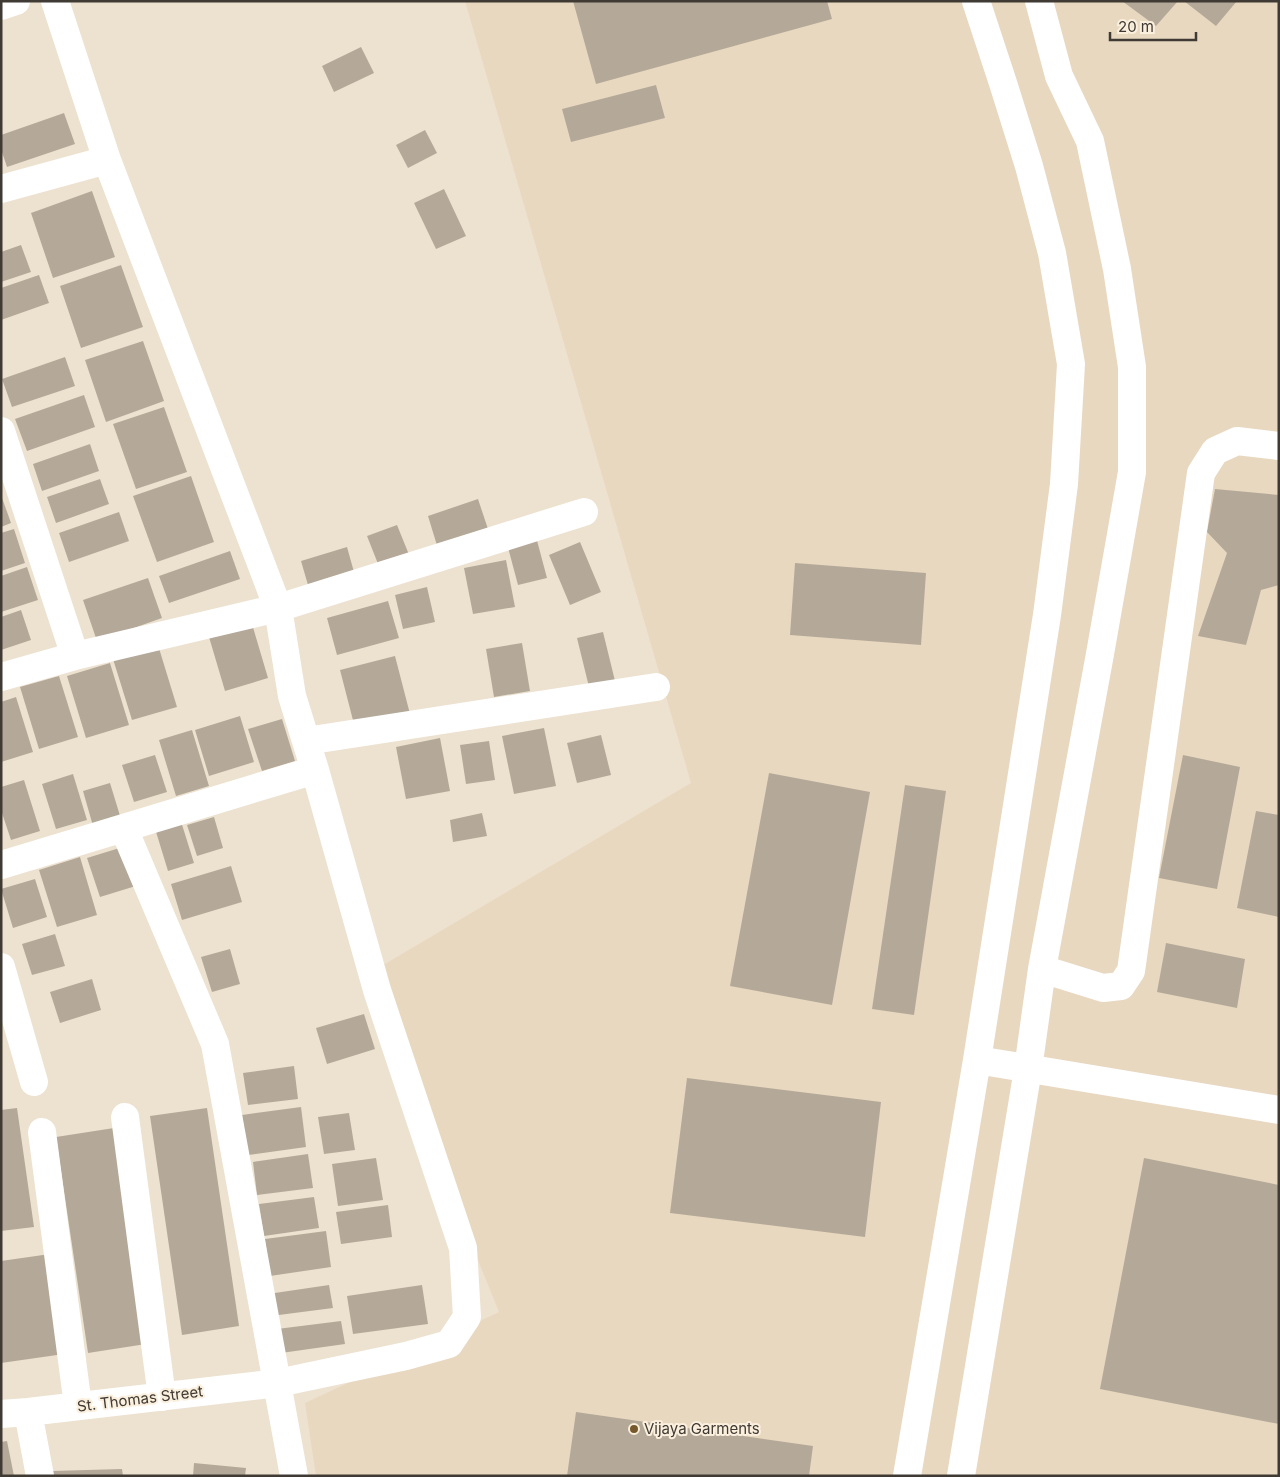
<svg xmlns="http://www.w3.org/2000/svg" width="1280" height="1477" viewBox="0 0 1280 1477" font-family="Inter,sans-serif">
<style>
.built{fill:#e9d8c0}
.building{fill:#b4a998}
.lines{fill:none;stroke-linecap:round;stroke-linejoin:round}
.minor{stroke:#fff;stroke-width:28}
.poi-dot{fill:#75592c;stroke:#fbefdd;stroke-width:2}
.labels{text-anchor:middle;stroke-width:4;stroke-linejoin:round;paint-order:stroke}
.street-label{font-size:15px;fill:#3f3a33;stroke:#fbefdd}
.poi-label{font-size:15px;fill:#3f3a33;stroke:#fbefdd;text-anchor:start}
</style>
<rect width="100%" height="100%" fill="#ede2d0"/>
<path class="built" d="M465 1H1279V1476H316L305 1403 499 1312 363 977 691 783Z"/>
<path class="building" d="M573 1H827L832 19 596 84Z
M1122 1H1178L1156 26Z
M1184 1H1237L1216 26Z
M361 47 374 73 334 92 322 66Z
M656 85 665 118 571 142 562 109Z
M64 113 75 144 7 167 1 149V135Z
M425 130 437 153 408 168 396 145Z
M444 189 466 236 436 249 414 203Z
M92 191 115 257 53 278 31 213Z
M21 245 31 272 1 282V252Z
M121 265 143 327 81 348 60 286Z
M39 275 49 303 1 320V288Z
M143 341 164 401 106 422 85 360Z
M65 357 75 386 12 407 2 379Z
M84 395 95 427 27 451 15 419Z
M164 407 187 472 136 489 113 424Z
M90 444 99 471 42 491 33 464Z
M191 476 214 542 157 562 133 496Z
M100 479 109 504 56 523 47 497Z
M1215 489 1279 495V585L1261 590 1246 645 1198 636 1227 553 1207 532Z
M1 495 11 523 1 527Z
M478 499 490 535 439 552 428 516Z
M119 512 129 541 69 562 59 533Z
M397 525 412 562 382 574 367 536Z
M14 529 25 563 1 571V533Z
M535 533 547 578 518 585 506 540Z
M580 542 601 592 570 605 549 555Z
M347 547 354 572 308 585 301 561Z
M230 551 240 579 169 603 159 576Z
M506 560 515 607 473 614 464 568Z
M795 563 926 573 921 645 790 635Z
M27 567 38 600 1 612V576Z
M148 578 162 618 97 641 83 600Z
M427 587 435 622 403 629 395 595Z
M388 601 399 638 337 655 327 618Z
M21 610 31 640 1 650V617Z
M252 624 268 678 225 691 209 637Z
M603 632 616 685 590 691 577 638Z
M522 643 530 691 494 697 486 649Z
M158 645 177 707 132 720 113 659Z
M395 656 410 714 355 728 340 670Z
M110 663 129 725 86 738 67 676Z
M59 676 78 737 39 749 20 687Z
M16 697 33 752 1 762V702Z
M240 716 254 762 209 776 195 730Z
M282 719 295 761 262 771 248 729Z
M544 728 556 786 514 794 502 736Z
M192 730 209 786 176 796 159 740Z
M601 735 611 775 577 783 567 743Z
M440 738 450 791 406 799 396 747Z
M489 741 495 780 466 784 460 745Z
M155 755 167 792 134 802 122 765Z
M1183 755 1240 767 1217 889 1159 878Z
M769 773 870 792 832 1005 730 986Z
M73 774 87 820 56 829 42 784Z
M24 780 40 831 11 840 1 810V787Z
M110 783 121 819 93 826 83 791Z
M905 785 946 791 914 1015 872 1009Z
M1256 811 1279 815V917L1237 908Z
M482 813 487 836 453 842 450 820Z
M179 815 194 863 168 871 153 822Z
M214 817 223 848 197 856 187 825Z
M126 846 139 885 100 897 87 858Z
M80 857 97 915 57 927 39 870Z
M231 866 242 902 182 920 171 884Z
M35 879 47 917 13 928 1 889Z
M55 934 65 966 32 975 22 944Z
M1166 943 1245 959 1237 1008 1157 992Z
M230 949 240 984 212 992 201 957Z
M92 979 101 1010 60 1023 50 992Z
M364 1014 375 1049 327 1064 316 1028Z
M294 1066 298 1099 248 1105 243 1073Z
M687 1078 881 1102 865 1237 670 1213Z
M301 1107 306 1147 248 1155 242 1115Z
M17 1108 34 1227 1 1231V1110Z
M207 1108 239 1326 182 1335 150 1116Z
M349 1113 355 1150 324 1154 318 1117Z
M114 1128 146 1344 88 1353 56 1137Z
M308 1154 313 1188 257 1195 253 1162Z
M376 1158 383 1200 338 1206 332 1164Z
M1144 1158 1279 1185V1424L1100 1389Z
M314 1197 319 1228 264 1236 259 1204Z
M388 1205 392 1237 341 1244 336 1212Z
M326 1231 331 1267 270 1276 265 1239Z
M50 1254 64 1354 1 1363V1261Z
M329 1285 333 1308 271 1316 268 1294Z
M422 1285 428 1324 353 1334 347 1296Z
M341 1321 345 1344 281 1353 277 1329Z
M576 1412 813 1446 809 1476H567Z
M7 1441 14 1476H1V1442Z
M194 1463 246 1468 245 1476H193Z
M122 1469 123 1476H52V1471Z"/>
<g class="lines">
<path class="minor" d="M1 6 16 1
M1 189 107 160
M1 431 75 656
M1 677 75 656 278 608 584 512
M306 741 656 687
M124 829 215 1044 294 1476
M1 865 315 770
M1 967 34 1082
M1042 969 1103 988 1121 986 1131 971 1201 473 1215 451 1237 441 1279 446
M977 1060 1279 1110
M125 1117 162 1397
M42 1132 78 1406
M28 1412 40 1476
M1 1414 28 1412 278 1383 406 1356 449 1344 467 1317 463 1248 377 990 315 770 292 696 278 608 107 160 55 1
M907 1476 977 1060 1047 615 1064 484 1071 364 1052 253 1029 166 1003 83 976 1
M961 1476 1028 1069 1042 969 1100 654 1132 472V367L1117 269 1090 141 1059 76 1039 1"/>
</g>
<circle class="poi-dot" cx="634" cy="1429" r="5"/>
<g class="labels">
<g class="street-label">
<text transform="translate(140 1399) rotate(-7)" y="5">St. Thomas Street</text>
</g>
<g class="poi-label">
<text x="644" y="1434">Vijaya Garments</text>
</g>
</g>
<rect width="1280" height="1477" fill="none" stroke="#3f3a33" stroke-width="5"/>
<path d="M1110 32v8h86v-8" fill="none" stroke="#3f3a33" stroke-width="2.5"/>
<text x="1118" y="32" font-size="15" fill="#3f3a33" stroke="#fbefdd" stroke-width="4" paint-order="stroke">20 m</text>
</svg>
